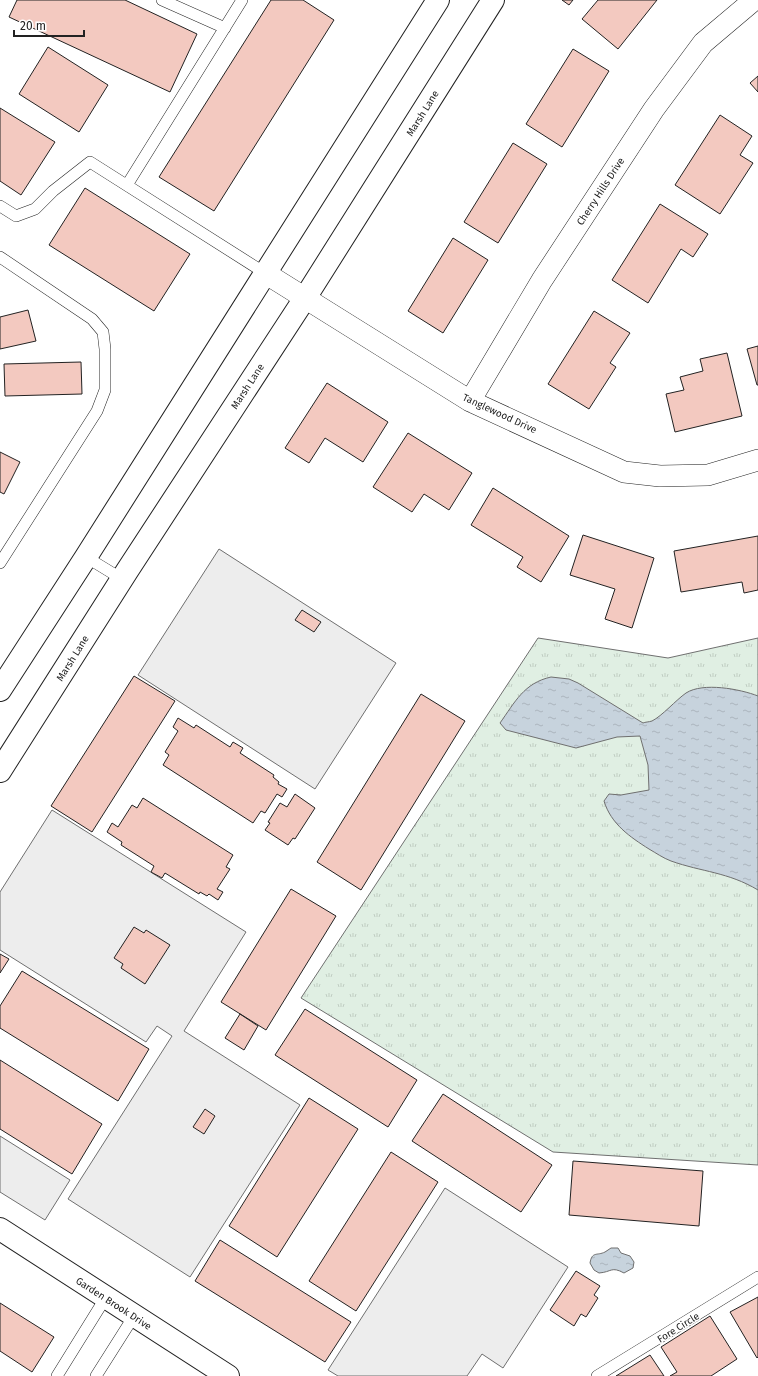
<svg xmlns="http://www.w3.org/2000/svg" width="758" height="1376" viewBox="0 0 758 1376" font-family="'Fira Sans',sans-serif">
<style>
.grass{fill:url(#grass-tufts);stroke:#6f6f6f}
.parking{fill:#ededed;stroke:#6f6f6f}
.water{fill:url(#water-ripples);stroke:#6f6f6f}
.building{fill:#f3c9c0;stroke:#222}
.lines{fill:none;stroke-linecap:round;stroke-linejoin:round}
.service-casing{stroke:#222;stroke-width:12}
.minor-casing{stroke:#222;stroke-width:22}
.tertiary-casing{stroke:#222;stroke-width:24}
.secondary-casing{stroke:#222;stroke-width:24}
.service{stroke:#fff;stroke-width:11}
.minor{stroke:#fff;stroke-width:21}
.tertiary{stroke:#fff;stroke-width:22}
.secondary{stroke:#fff;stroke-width:22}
.labels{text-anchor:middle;stroke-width:3;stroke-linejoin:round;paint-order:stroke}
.street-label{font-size:10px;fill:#222;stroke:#fff}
</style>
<defs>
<pattern id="grass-tufts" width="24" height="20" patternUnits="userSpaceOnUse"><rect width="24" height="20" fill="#e0efe3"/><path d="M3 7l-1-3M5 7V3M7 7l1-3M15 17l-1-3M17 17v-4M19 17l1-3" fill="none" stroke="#c0cdc2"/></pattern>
<pattern id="water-ripples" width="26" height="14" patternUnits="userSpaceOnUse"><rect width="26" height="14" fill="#c7d3dd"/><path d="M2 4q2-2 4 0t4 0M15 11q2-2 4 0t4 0" fill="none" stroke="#abb5bd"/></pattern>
</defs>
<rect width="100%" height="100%" fill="#fff"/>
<path class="grass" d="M538 638 668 658 758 638V1165L553 1152 301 998Z"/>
<path class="parking" d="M219 549 396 663 315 789 138 675Z
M52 810 246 932 184 1031 300 1105 190 1277 68 1199 172 1036 157 1026 146 1042 0 950V892Z
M0 1136 70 1180 45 1220 0 1192Z
M445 1188 568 1267 503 1368 482 1354 467 1376H338L328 1370Z"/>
<path class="water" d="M551 677 569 679 578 683 643 723C645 722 649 722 652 721 662 716 676 700 686 693 703 682 740 689 758 696V890C728 872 702 872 671 861 663 858 656 853 649 849 630 837 611 824 604 801L609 794 621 795 649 790 648 765 640 736 617 737 576 748 506 730 500 723C515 702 524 683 551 677Z
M611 1248H618L621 1253 630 1256 634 1262 633 1268 624 1273C611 1266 612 1272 599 1273L594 1270 590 1263C592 1251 597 1256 605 1252 607 1251 609 1249 611 1248Z"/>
<path class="building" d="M17 0H125L197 34 170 92 9 17Z
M271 0H303L334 20 214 211 159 177Z
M562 0H573L569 5Z
M598 0H657L618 49 582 19Z
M48 47 108 85 79 132 19 94Z
M573 49 609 71 562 147 526 124Z
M758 76V92L750 83Z
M0 108 55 142 21 195 0 181Z
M720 115 752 136 740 155 753 163 720 214 675 185Z
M513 143 547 164 498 243 464 222Z
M85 188 190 254 154 311 49 245Z
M660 204 708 234 693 257 681 249 648 303 612 280Z
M453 238 488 260 443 333 408 311Z
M28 310 36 341 0 349V317Z
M594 311 630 333 610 363 616 367 589 409 548 384Z
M758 346V385H757L747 349Z
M727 353 742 416 675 432 666 394 684 390 680 377 703 371 700 359Z
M81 362 82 394 5 396 4 364Z
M327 383 388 422 363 462 325 438 309 463 285 448Z
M408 433 472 473 449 510 424 494 412 512 373 487Z
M0 452 20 462 4 494 0 492Z
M493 488 569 536 541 582 517 567 523 557 471 525Z
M583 535 654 558 632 628 605 619 615 589 570 575Z
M758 536V590L744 593 742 582 681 592 674 551Z
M302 610 321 622 314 632 295 620Z
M134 676 175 701 92 832 51 806Z
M421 694 465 721 361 890 317 862Z
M178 718 194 728 196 725 230 747 233 742 243 748 240 753 274 775 273 777 279 782 278 784 287 789 282 797 277 794 265 813 261 811 253 823 163 765 169 755 165 752 178 731 173 727Z
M295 794 315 808 295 839 293 838 288 845 265 830 270 823 268 822 280 803 287 807Z
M143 798 233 855 226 867 230 869 217 889 223 892 218 900 209 894 207 896 200 892 199 894 165 873 162 878 151 872 154 866 121 845 122 842 107 832 112 823 118 827 132 805 137 808Z
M291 889 336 916 266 1030 221 1002Z
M134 927 144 933 146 930 170 945 145 984 121 968 123 964 114 958Z
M0 954 9 959 0 973Z
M22 971 149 1049 118 1101 0 1028V1006Z
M305 1009 417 1080 388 1127 275 1055Z
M240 1014 258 1026 244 1050 225 1038Z
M0 1060 102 1124 72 1174 0 1129Z
M443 1094 552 1165 521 1212 412 1141Z
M309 1098 358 1129 277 1257 229 1226Z
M205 1109 215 1116 204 1134 193 1127Z
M391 1152 438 1182 356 1311 309 1281Z
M573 1161 703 1171 699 1226 569 1215Z
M220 1240 351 1322 325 1362 195 1281Z
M576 1271 600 1286 594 1295 598 1298 586 1317 581 1314 574 1326 550 1310Z
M758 1297V1357L757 1358 730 1312Z
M0 1303 54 1337 32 1372 0 1351Z
M710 1316 737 1359 711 1376H670L677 1372 661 1347Z
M650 1355 664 1376H616Z"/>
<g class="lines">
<defs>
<path id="service" d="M162 0 225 28
M127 185 242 0
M0 206 16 216 35 209 53 191 90 162 265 273
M0 257 92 319 103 332 105 349V390L97 411 0 563
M86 557 122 579
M57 1376 106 1297
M96 1376 134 1316
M597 1376 758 1277"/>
<path id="minor" d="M265 273 470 401 624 472 660 476 708 475 758 460
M470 401 542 280 654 109 703 43 754 0"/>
<path id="tertiary" d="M0 1229 228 1376"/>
<path id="secondary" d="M0 690 86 557 438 0
M0 771 127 571 305 298 493 0"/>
</defs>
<use href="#service" class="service-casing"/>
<use href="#minor" class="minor-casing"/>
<use href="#tertiary" class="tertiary-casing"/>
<use href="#secondary" class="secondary-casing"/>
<use href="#service" class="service"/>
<use href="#minor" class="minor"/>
<use href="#tertiary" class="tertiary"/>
<use href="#secondary" class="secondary"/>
</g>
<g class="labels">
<g class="street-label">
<text transform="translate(422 113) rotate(-58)" y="4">Marsh Lane</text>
<text transform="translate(600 191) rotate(-57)" y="4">Cherry Hills Drive</text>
<text transform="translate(247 386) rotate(-57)" y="4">Marsh Lane</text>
<text transform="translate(500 413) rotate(25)" y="4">Tanglewood Drive</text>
<text transform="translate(72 658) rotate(-58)" y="4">Marsh Lane</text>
<text transform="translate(114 1303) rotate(33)" y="4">Garden Brook Drive</text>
<text transform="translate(678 1327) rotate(-32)" y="4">Fore Circle</text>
</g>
</g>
<path d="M14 30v6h70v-6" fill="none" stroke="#222222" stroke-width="2"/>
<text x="20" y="30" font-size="12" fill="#222222" stroke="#ffffff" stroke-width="3" paint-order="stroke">20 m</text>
</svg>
